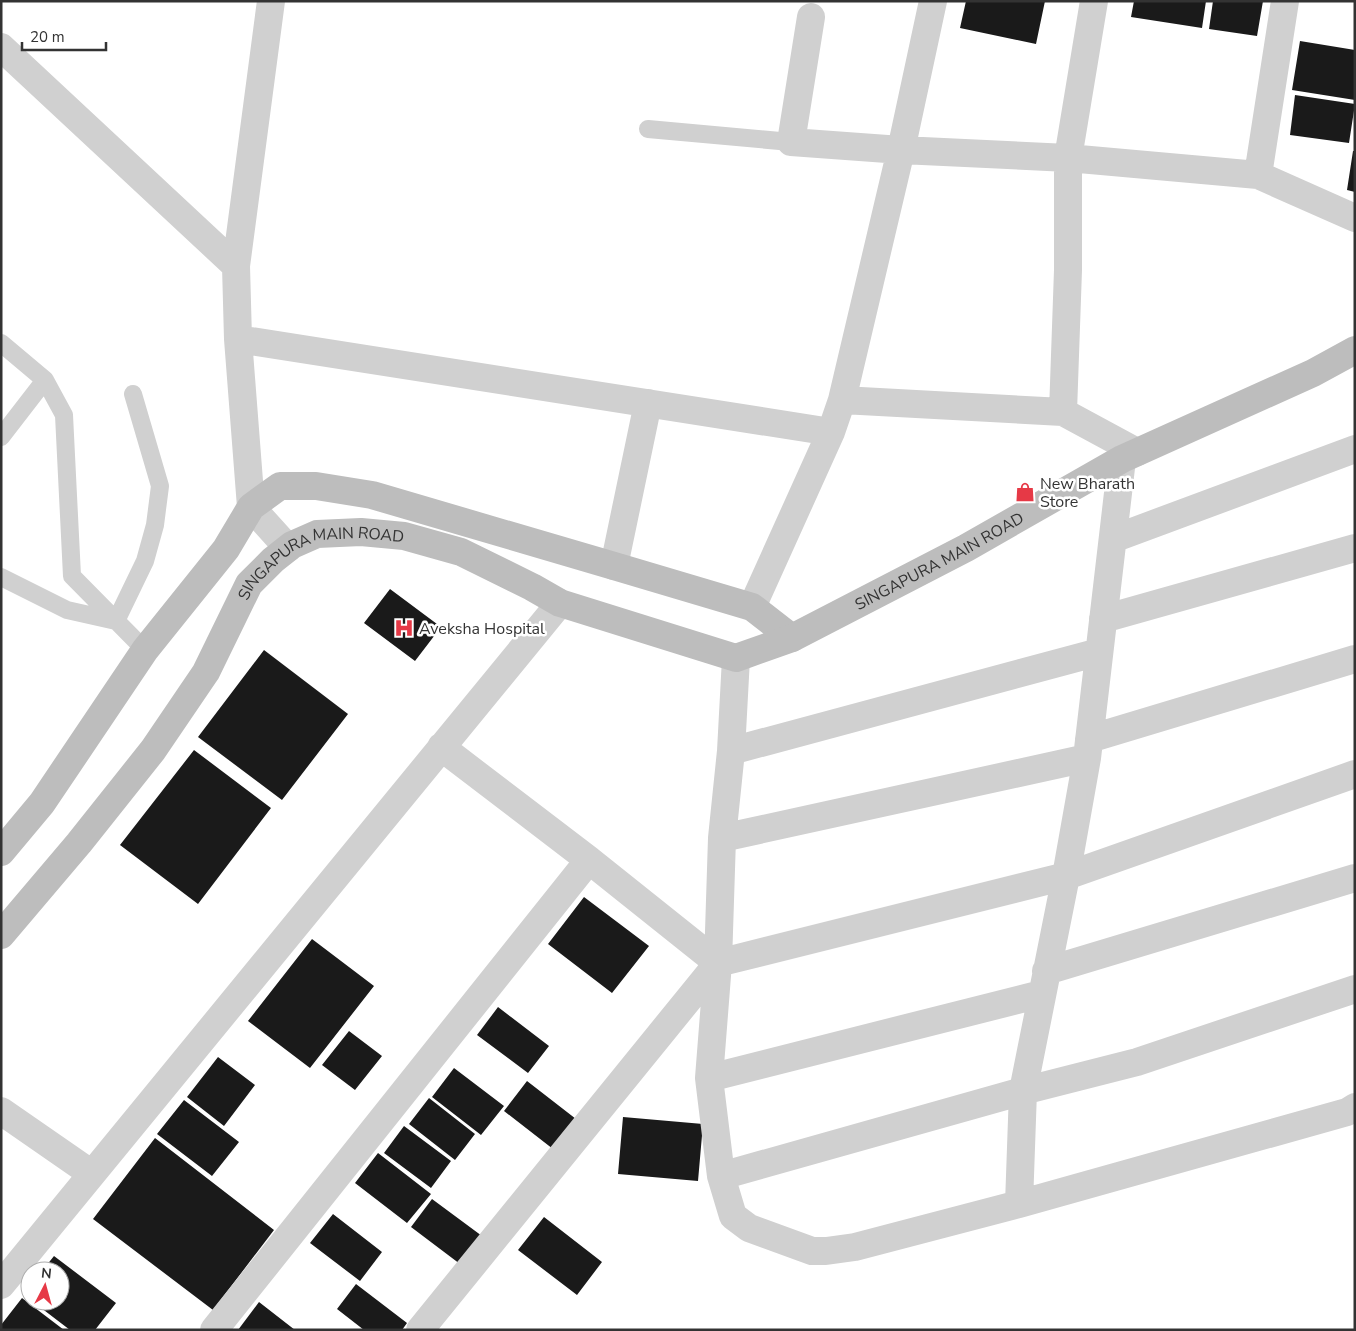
<svg xmlns="http://www.w3.org/2000/svg" width="1356" height="1331" viewBox="0 0 1356 1331" font-family="'Nunito Sans',sans-serif">
<style>
.building{fill:#1a1a1a}
.lines{fill:none;stroke-linecap:round;stroke-linejoin:round}
.lane{stroke:#d0d0d0;stroke-width:18}
.street{stroke:#d0d0d0;stroke-width:28}
.secondary{stroke:#bdbdbd;stroke-width:28}
.labels{text-anchor:middle;stroke-width:5;stroke-linejoin:round;paint-order:stroke}
.poi-label{font-size:16px;fill:#333;stroke:#fff;text-anchor:start}
.street-label{font-size:16px;fill:#333;stroke:#fff}
</style>
<rect width="100%" height="100%" fill="#fff"/>
<path class="building" d="M966 1H1045L1036 44 960 28Z
M1134 1H1206L1202 28 1131 17Z
M1213 1H1263L1257 36 1209 29Z
M1300 41 1355 50V100L1292 90Z
M1295 95 1355 104 1349 143 1290 135Z
M1353 151H1355V192L1347 190Z
M390 589 441 627 415 661 364 623Z
M264 650 348 714 282 800 198 737Z
M194 750 271 808 198 904 120 845Z
M584 897 649 946 612 993 548 944Z
M312 939 374 986 310 1068 248 1021Z
M498 1007 549 1046 528 1073 477 1035Z
M349 1031 382 1056 355 1090 322 1065Z
M218 1057 255 1085 224 1126 187 1097Z
M454 1068 504 1106 481 1135 432 1097Z
M527 1081 576 1119 553 1149 504 1111Z
M429 1098 475 1134 455 1160 409 1124Z
M184 1100 239 1142 212 1176 157 1134Z
M623 1117 703 1124 698 1181 618 1174Z
M404 1126 451 1161 431 1188 384 1153Z
M155 1138 274 1230 213 1310 93 1219Z
M378 1153 431 1194 407 1223 355 1183Z
M432 1199 482 1236 460 1264 411 1227Z
M333 1214 382 1252 360 1281 310 1243Z
M544 1217 602 1262 577 1295 518 1250Z
M54 1256 116 1303 95 1330H70L32 1301H60V1271H42Z
M356 1284 407 1323 402 1330H364L337 1309Z
M22 1298 64 1330H1V1325Z
M259 1302 295 1330H238Z"/>
<g class="lines">
<path class="lane" d="M648 129 791 142
M1 343 45 380 64 415 72 576 145 650
M1 437 45 380
M1 577 67 610 116 621 145 561 155 525 160 486 133 394"/>
<path class="street" d="M271 1 236 266 238 339 251 507 288 548
M933 1 901 150 1068 158 1258 175 1355 218
M811 17 791 142 901 150 842 400
M1 47 236 266
M1258 175 1285 1
M238 339 831 432
M1063 412 1068 270V158L1094 1
M1113 539 1355 449
M614 566 648 403
M752 607 831 432 842 400 1063 412 1137 452
M1103 619 1355 548
M1089 739 1355 659
M731 751 1099 652
M722 838 1087 758
M589 860 718 963 709 1078 721 1176 733 1216 749 1228 812 1251H826L855 1247 1019 1204 1023 1091 1137 1062 1355 989
M718 963 1066 876 1355 774
M1046 971 1355 878
M709 1078 1041 994
M1 1111 92 1174
M721 1176 1023 1091 1066 876 1087 758 1122 459
M1019 1204 1347 1112 1355 1107
M1 1285 560 603
M214 1330 589 860 441 747
M420 1330 718 963 722 838 731 751 736 658"/>
<g class="secondary">
<path d="M1 852 42 803 145 650 226 549 251 507 280 486H316L372 495 614 566 752 607 792 638"/>
<path id="s1" d="M1 935 79 843 153 750 206 672 249 584 273 560 292 545 317 534 361 532 404 536 461 552 532 587 560 603 736 658 792 638 966 548 1122 459 1313 373 1355 350"/>
</g>
</g>
<defs>
<symbol id="shop-bare" viewBox="-9 -9 18 18"><path d="M-5-2.5h2.3a2.7 3.5 0 0 1 5.4 0H5L5.5 6h-11ZM-1.5-2.5h3a1.5 2.3 0 0 0-3 0Z" fill="#e63946" stroke="#fff" stroke-width="2.5" paint-order="stroke"/></symbol>
<symbol id="hospital-bare" viewBox="-9 -9 18 18"><path d="M-5-5h3v3.5h4V-5h3V5h-3V1.5h-4V5h-3Z" fill="#e63946" stroke="#fff" stroke-width="2.5" paint-order="stroke"/></symbol>
</defs>
<g fill-rule="evenodd">
<use href="#shop-bare" x="1011" y="478" width="28" height="28"/>
<use href="#hospital-bare" x="390" y="614" width="28" height="28"/>
</g>
<g class="labels">
<g class="poi-label">
<text x="1040" y="489">New Bharath<tspan x="1040" dy="18">Store</tspan></text>
<text x="419" y="634">Aveksha Hospital</text>
</g>
<g class="street-label">
<text dy="6" stroke="none"><textPath href="#s1" startOffset="1185">SINGAPURA MAIN ROAD</textPath></text>
<text dy="6" stroke="none"><textPath href="#s1" startOffset="510">SINGAPURA MAIN ROAD</textPath></text>
</g>
</g>
<rect width="1356" height="1331" fill="none" stroke="#333333" stroke-width="5"/>
<g transform="translate(45 1286) rotate(6)"><circle r="24" fill="#ffffff" stroke="#adadad"/>
<path d="M0-4L9 19L0 12L-9 19Z" fill="#e63946"/>
<text y="-8" font-size="14" font-weight="bold" text-anchor="middle" fill="#333333">N</text>
</g>
<path d="M22 42v8h84v-8" fill="none" stroke="#333333" stroke-width="2.5"/>
<text x="30" y="42" font-size="15" fill="#333333" stroke="#ffffff" stroke-width="4" paint-order="stroke">20 m</text>
</svg>
